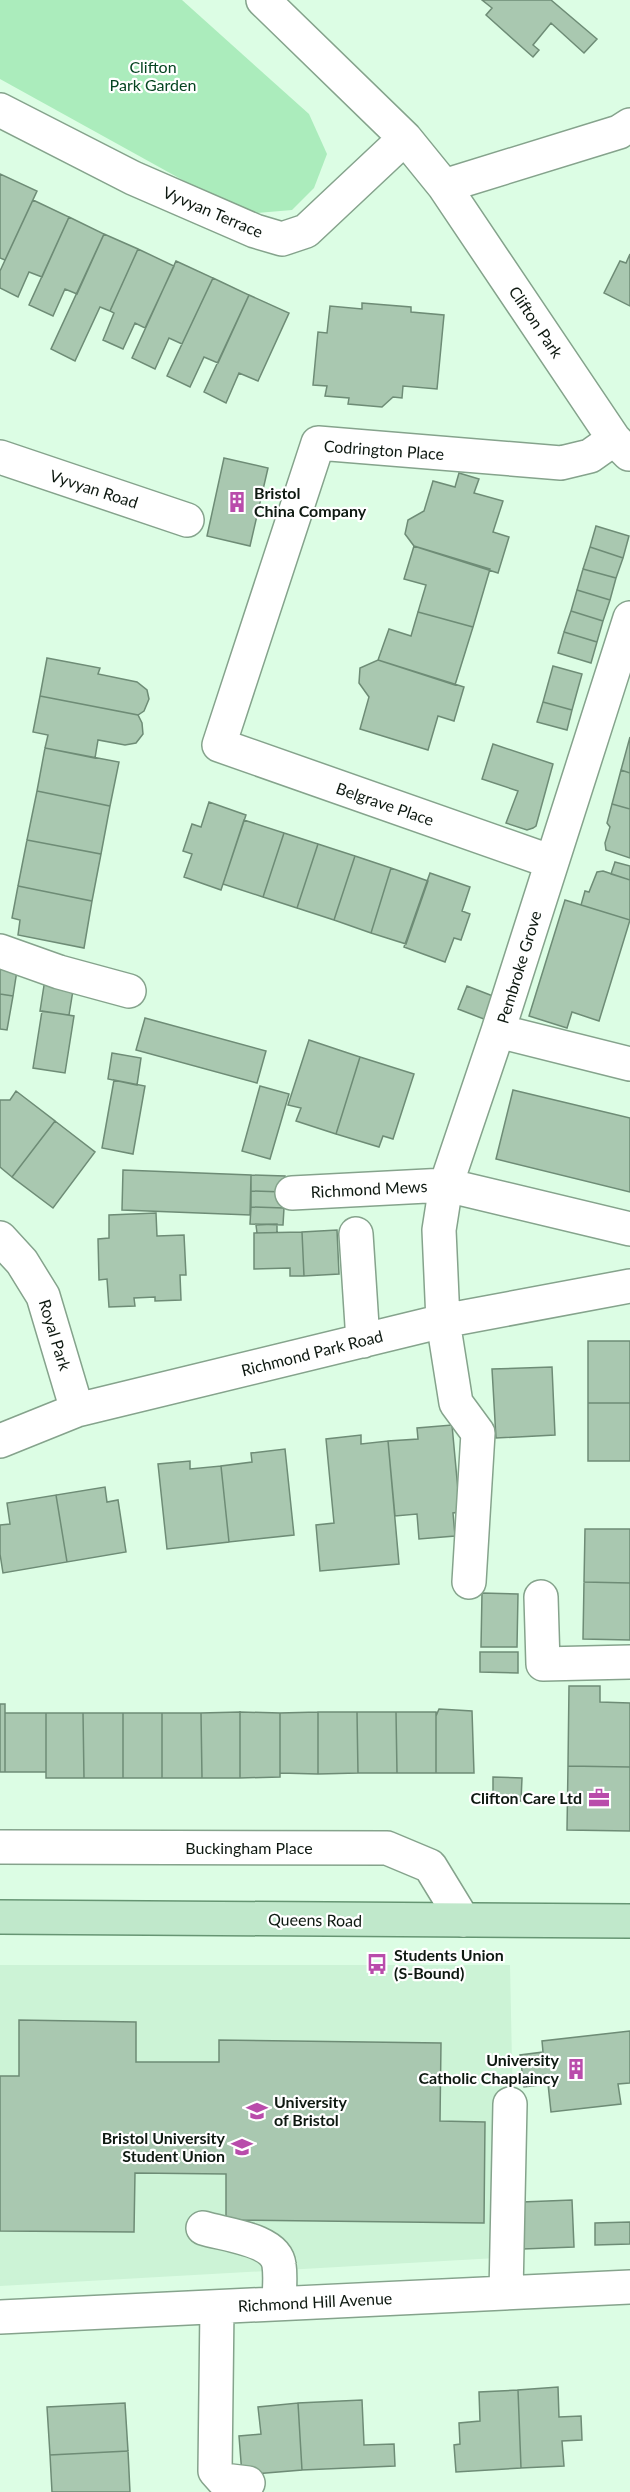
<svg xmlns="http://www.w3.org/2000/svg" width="630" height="2492" viewBox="0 0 630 2492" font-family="Lato,sans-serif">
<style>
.built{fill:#ccf3d6}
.green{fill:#abecbc}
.building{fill:#a9c8b0;stroke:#6e8c76;stroke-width:1.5}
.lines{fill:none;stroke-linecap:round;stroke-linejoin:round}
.minor-casing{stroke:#85a38c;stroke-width:36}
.major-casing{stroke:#669573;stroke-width:36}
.minor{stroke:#fff;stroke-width:33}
.major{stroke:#c0e8cb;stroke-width:33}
.labels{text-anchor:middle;stroke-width:4.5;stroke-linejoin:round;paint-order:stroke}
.park-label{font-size:16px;fill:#054521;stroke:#fff}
.street-label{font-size:16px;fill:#0e1911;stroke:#fff}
.poi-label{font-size:16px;font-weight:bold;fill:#0e1911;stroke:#fff;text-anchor:start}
</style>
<rect width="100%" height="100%" fill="#dcfde4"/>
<path class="built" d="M0 1965H510L516 2257 0 2286Z"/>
<path class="green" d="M0 0H182L309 114 327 154 314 188 292 210 244 214 0 79Z"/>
<path class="building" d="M482 0H551L597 39 584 53 551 23 533 45 539 50 533 57 486 15 492 8Z
M0 174 37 191 5 260 0 258Z
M33 200 69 217 42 277 29 272 18 297 0 288V271Z
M69 217 104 234 77 294 65 289 53 316 29 305Z
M104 234 138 249 110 311 100 307 75 361 51 349Z
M138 249 174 266 145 328 135 323 123 349 103 340 114 313 110 311Z
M630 254V306L604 293 620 261 626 263Z
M176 261 213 278 182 344 169 338 155 369 132 358Z
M213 278 249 295 218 363 204 357 190 387 167 376Z
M249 295 289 313 258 381 239 373 226 403 204 392Z
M362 303 411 307V312L444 315 437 389 403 386 402 398 393 397 382 407 348 404 349 398 325 396 327 386 313 385 318 332 327 333 330 306 362 309Z
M224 458 268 468 250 546 207 536Z
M459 473 479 479 474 493 503 501 493 532 509 537 498 573 414 546 405 534 408 520 424 511 433 481 455 487Z
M596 526 629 536 623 558 590 547Z
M414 546 490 569 473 627 418 612 426 585 404 579Z
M590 547 623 558 616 578 583 569Z
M583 569 616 578 610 600 577 590Z
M577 590 610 600 603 621 571 611Z
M571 611 603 621 597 642 564 632Z
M418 612 473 627 455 685 378 660 389 629 411 636Z
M564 632 597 642 591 663 558 653Z
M47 658 100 668 98 674 137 682 147 690 149 699 144 711 138 715 40 696Z
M378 660 464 687 454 721 438 716 428 750 360 729 369 697 359 683 360 668Z
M553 666 582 674 572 710 543 702Z
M40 696 138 715 142 723 143 734 136 743 125 745 98 740 95 758 45 748 48 735 33 732Z
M543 702 572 710 567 730 537 722Z
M630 737V773L621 770Z
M493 744 553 764 536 826 533 828 527 830 506 823 518 791 482 779Z
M45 748 119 762 110 806 37 791Z
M621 770 630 773V809L612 804Z
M37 791 110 806 101 854 27 840Z
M209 802 246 815 221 890 184 877 192 854 183 851 192 824 201 827Z
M612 804 630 809V858L606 850 605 843 610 827 607 823Z
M244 820 284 833 263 897 223 884Z
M284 833 318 844 297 908 263 897Z
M27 840 101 854 92 901 18 886Z
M318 844 355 856 334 920 297 908Z
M355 856 391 868 371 933 334 920Z
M615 862 630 866V880L611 874Z
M391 868 428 881 406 944 371 933Z
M603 871 630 880V920L581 905 585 891 589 892 597 872Z
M430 873 470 887 462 911 470 914 461 940 454 938 445 962 404 947Z
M18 886 92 901 84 948 18 935 20 920 12 918Z
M565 900 630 920 599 1021 572 1012 567 1028 529 1016Z
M0 961 18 964 13 996 0 994Z
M45 979 74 984 69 1015 40 1011Z
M467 986 498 998 489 1021 458 1009Z
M0 994 13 996 7 1030 0 1029Z
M42 1011 74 1016 65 1073 33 1068Z
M145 1018 266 1051 257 1083 136 1050Z
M309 1040 360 1057 336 1134 296 1121 301 1108 288 1105Z
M112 1053 141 1058 137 1085 108 1079Z
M360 1057 414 1074 393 1139 383 1136 379 1147 336 1134Z
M114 1080 145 1086 133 1154 102 1148Z
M260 1086 289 1094 270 1159 242 1151Z
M513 1090 630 1118V1192L496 1159Z
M16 1091 55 1121 12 1177 0 1167V1100H10Z
M55 1121 95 1152 53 1208 12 1177Z
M123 1170 251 1175 250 1215 122 1210Z
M251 1175 285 1176 284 1192 251 1191Z
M251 1191 284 1192V1208L251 1207Z
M251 1207 284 1208 283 1225 250 1224Z
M156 1213 157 1236 184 1235 186 1275H180L181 1300 155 1301V1297L134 1298 135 1306 109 1307 107 1279 99 1280 98 1239 109 1238V1215Z
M277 1224V1233H257L256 1225Z
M337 1230 339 1274 304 1276 302 1232Z
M302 1232 304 1276H290V1268L254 1269V1233Z
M588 1341H630V1403H588Z
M552 1367 555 1435 496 1438 492 1369Z
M588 1403H630V1461H588Z
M452 1425 460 1512 453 1513 455 1536 419 1539 417 1514 395 1516 388 1441 418 1439 417 1428Z
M361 1435V1444L388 1441 399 1564 320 1571 316 1525 334 1523 326 1439Z
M285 1449 294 1535 229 1542 221 1466 252 1462 251 1453Z
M190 1461V1469L221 1466 229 1542 167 1549 158 1464Z
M105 1487 107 1502 118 1500 126 1552 67 1562 56 1495Z
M56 1495 67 1562 3 1573 0 1554V1525L10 1524 7 1503Z
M585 1529H630V1583L584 1582Z
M584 1582 630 1583V1640L583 1639Z
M482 1593 518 1594 517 1647H481Z
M480 1652H518V1673L480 1672Z
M569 1686H600V1702L630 1703V1767L568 1766Z
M0 1704H5V1772H0Z
M439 1709 472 1711 474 1773H436V1716Z
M240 1712 280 1713V1777L240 1778Z
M240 1712V1778H202L201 1713Z
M318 1712H357L358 1773 318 1774Z
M318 1712V1774L280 1773V1713Z
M357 1712H396L397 1773H358Z
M396 1712H436V1773H397Z
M5 1713H46V1772H5Z
M46 1713H83L84 1778H46Z
M83 1713H123V1778H84Z
M123 1713H162V1778H123Z
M162 1713H201L202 1778H162Z
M568 1766 630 1767V1831L567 1830Z
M493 1777 522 1778 521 1801H493Z
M19 2020 136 2022V2062H219V2040L441 2043 440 2121 485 2122 484 2223 226 2220V2174L135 2173 134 2232 0 2231V2076H19Z
M630 2031V2083L618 2084 621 2104 551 2112 548 2084 524 2087 520 2055 543 2052 542 2041Z
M572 2200 574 2247 523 2249 522 2202Z
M630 2222V2244L595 2245V2223Z
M558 2387 559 2417 581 2416 582 2440 562 2441 564 2466 521 2468 518 2390Z
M518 2390 521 2468 456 2472 454 2445 460 2444 459 2423 480 2421 479 2392Z
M362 2400 364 2445 394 2444 395 2466 302 2470 298 2403Z
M125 2403 128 2451 50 2455 47 2407Z
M298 2403 302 2470 242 2475 239 2436 261 2434 258 2407Z
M128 2451 130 2492H52L50 2455Z"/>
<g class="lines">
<defs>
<path id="minor" d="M263 0 405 138 444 186 614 439 629 454
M0 110 133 178 255 231 282 239 306 231 405 138
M444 186 619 132 630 125
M0 457 187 520
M552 862 219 745 318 443 561 463 590 456 614 439
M0 951 59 972 129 991
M498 1031 630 1064
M292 1193 446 1185 630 1229
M356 1234 363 1341
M0 1238 22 1262 43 1296 77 1410
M0 1441 77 1410 443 1321 630 1286
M469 1582 478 1433 456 1403 443 1321 439 1230 446 1185 498 1031 630 618
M541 1597 543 1664 630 1662
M0 1847 387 1848 430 1866 463 1920
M203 2228C225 2235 276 2239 279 2265 281 2278 279 2291 279 2303
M506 2293 510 2104
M217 2307 215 2471 223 2480 248 2483
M0 2317 630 2287"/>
<path id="major" d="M0 1917 630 1921"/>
</defs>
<use href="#minor" class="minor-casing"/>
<use href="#major" class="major-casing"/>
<use href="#minor" class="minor"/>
<use href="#major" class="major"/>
</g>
<defs>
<symbol id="building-bare" viewBox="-9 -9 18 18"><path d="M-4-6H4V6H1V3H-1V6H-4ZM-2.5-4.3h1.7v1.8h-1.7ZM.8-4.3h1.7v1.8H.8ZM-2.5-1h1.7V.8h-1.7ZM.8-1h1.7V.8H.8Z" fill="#b94cab" stroke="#fff" stroke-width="2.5" paint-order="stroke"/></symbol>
<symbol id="office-bare" viewBox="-9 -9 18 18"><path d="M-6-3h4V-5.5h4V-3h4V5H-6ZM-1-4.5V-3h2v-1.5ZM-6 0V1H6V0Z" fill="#b94cab" stroke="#fff" stroke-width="2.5" paint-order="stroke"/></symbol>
<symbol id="bus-bare" viewBox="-9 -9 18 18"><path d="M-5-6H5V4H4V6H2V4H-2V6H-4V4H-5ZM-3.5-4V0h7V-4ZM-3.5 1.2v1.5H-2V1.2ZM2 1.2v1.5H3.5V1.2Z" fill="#b94cab" stroke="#fff" stroke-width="2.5" paint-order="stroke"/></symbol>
<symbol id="university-bare" viewBox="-9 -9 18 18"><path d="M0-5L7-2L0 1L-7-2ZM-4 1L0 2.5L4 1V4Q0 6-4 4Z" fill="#b94cab" stroke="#fff" stroke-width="2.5" paint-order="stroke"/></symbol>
</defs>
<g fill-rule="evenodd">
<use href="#building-bare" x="222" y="487" width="30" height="30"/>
<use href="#office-bare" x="584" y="1783" width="30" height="30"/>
<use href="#bus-bare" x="362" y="1949" width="30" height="30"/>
<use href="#building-bare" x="561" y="2054" width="30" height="30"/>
<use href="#university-bare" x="242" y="2096" width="30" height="30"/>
<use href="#university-bare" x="227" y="2132" width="30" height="30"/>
</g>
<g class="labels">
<g class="park-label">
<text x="153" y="73">Clifton<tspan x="153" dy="18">Park Garden</tspan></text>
</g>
<g class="street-label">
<text transform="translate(213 212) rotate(23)" y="6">Vyvyan Terrace</text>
<text transform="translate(536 322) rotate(56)" y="6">Clifton Park</text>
<text transform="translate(384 450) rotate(4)" y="6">Codrington Place</text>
<text transform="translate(94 489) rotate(18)" y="6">Vyvyan Road</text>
<text transform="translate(385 804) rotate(19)" y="6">Belgrave Place</text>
<text transform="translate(519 967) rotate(-73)" y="6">Pembroke Grove</text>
<text transform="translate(369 1189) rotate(-3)" y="6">Richmond Mews</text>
<text transform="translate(55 1335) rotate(73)" y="6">Royal Park</text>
<text transform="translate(312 1353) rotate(-14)" y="6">Richmond Park Road</text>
<text x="249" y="1854">Buckingham Place</text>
<text transform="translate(315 1920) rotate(1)" y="6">Queens Road</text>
<text transform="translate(315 2302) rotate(-3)" y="6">Richmond Hill Avenue</text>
</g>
<g class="poi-label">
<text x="254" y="499">Bristol<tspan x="254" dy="18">China Company</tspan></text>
<text x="582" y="1804" text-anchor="end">Clifton Care Ltd</text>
<text x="394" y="1961">Students Union<tspan x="394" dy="18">(S-Bound)</tspan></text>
<text x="559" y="2066" text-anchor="end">University<tspan x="559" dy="18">Catholic Chaplaincy</tspan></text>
<text x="274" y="2108">University<tspan x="274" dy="18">of Bristol</tspan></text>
<text x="225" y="2144" text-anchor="end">Bristol University<tspan x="225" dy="18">Student Union</tspan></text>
</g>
</g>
</svg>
